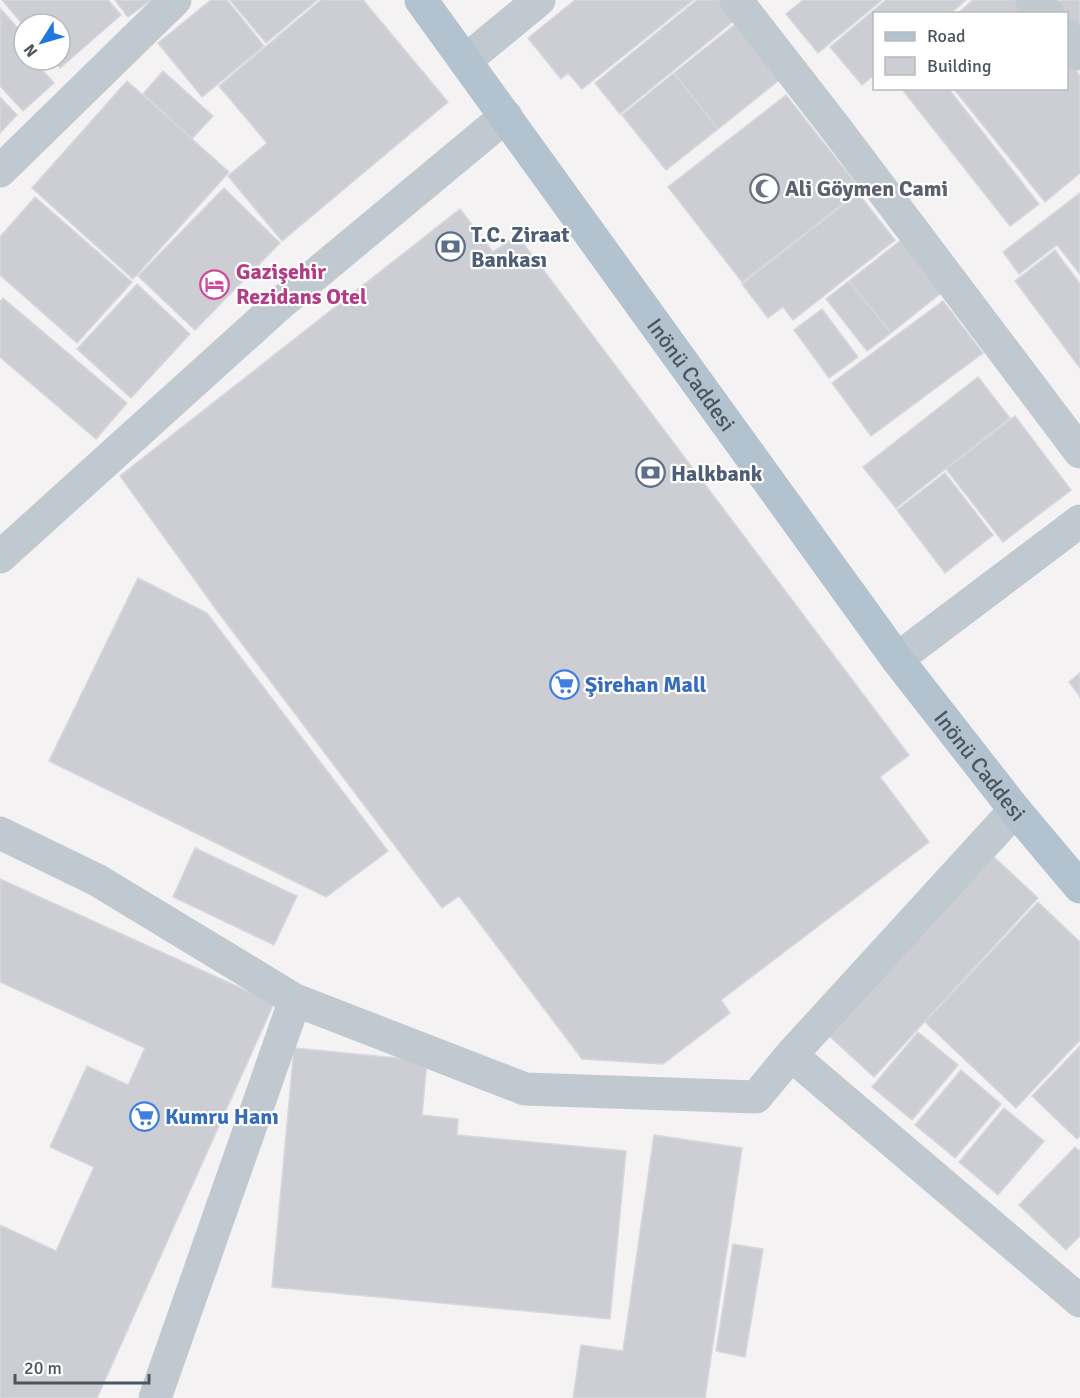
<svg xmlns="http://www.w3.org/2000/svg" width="1080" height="1398" viewBox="0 0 1080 1398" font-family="Signika,sans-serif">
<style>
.building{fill:#ccced4;stroke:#d6d8dd;stroke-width:1.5}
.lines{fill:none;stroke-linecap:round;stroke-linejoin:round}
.minor{stroke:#c1c9d0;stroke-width:33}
.primary{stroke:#b3c2cf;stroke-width:33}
.labels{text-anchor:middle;stroke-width:4.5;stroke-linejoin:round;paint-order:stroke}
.worship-label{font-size:22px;font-weight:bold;fill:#5b616d;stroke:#fff;text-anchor:start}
.service-label{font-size:22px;font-weight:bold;fill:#4e5e75;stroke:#fff;text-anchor:start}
.hotel-label{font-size:22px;font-weight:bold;fill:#b23c85;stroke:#fff;text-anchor:start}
.street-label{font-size:22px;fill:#4a555f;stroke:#fff}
.shop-label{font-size:22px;font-weight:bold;fill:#366cbe;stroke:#fff;text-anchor:start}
</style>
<rect width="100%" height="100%" fill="#f4f2f2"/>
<path class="building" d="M2 0H108L121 15 60 68 53 60H60V24H24V26Z
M115 0H151L128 17Z
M211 0H227L264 46 202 97 158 43Z
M230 0H317L266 43Z
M321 0H363L448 102 282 241 228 176 267 143 219 86Z
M575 0H693L582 89 568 73 561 79 528 38Z
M697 0H719L735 20 620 114 595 83Z
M803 0H882L818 53 786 14Z
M886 0H966L950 14H874V75L862 85 830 47Z
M973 0H1015L1021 8 1037 14H957Z
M1060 0H1079L1080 2V35L1066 26V14H1058L1052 6Z
M0 8 24 35V42L20 45 24 50V60H33L54 83 23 111 0 86Z
M743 18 788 73 718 129 674 73Z
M1066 50 1075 69 1080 76V173L1045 202 953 88H1066Z
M163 71 213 116 192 139 143 94Z
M674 73 718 129 666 170 622 115Z
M127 81 229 172 133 279 32 188Z
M901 88H948L1039 204 1010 226Z
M786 95 861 190 742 282 668 187Z
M0 97 17 115 0 133Z
M224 188 280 243 195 330 138 276Z
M858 193 895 240 793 320 783 307 768 318 742 284Z
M1080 193V274L1057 245 1019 274 1003 252Z
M35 197 132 282 77 343 0 275V237Z
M460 209 493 252 517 235 909 755 880 777 929 842 721 1000 730 1013 663 1064 582 1059 459 896 442 908 218 612 120 476Z
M905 237 946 289 891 333 849 281Z
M1055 250 1080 284V368L1015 281Z
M849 281 891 333 867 351 826 299Z
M137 284 190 334 131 398 77 349Z
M3 298 127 403 96 439 0 357V302Z
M943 301 983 353 871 436 832 383Z
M822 309 858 357 829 378 794 330Z
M978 377 1010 418 896 508 863 467Z
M1015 416 1071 490 1003 542 946 469Z
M945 473 993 535 945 573 897 510Z
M138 578 207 613 388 851 326 897 49 761Z
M1080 673V697L1069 682Z
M195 848 297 896 274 945 173 897Z
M992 855 1038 898 874 1077 828 1035Z
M0 879 274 1003 97 1398H0V1225L56 1251 94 1167 50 1147 87 1066 128 1085 145 1048 0 982Z
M1038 902 1080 942V1040L1016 1108 925 1022Z
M918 1032 958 1065 912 1120 872 1087Z
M1080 1046V1136L1077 1139 1032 1096Z
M294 1048 427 1061 422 1115 458 1119 457 1135 626 1151 610 1319 272 1287Z
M961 1070 1001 1104 955 1158 915 1125Z
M1004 1108 1044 1141 998 1195 959 1162Z
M654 1135 742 1148 705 1398H573L581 1345 623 1351Z
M1075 1147 1080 1151V1236L1066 1250 1019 1205Z
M733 1244 763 1249 745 1357 716 1351Z"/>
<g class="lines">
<path class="minor" d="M736 0 834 126 1080 452
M1032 0 1048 14
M1066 35 1080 54
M465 61 539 0
M0 171 175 0
M0 557 281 303 506 116
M897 659 1080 521
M0 833 97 880 295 1000 525 1089 756 1097 791 1055 1015 810
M791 1055 1080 1301
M155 1398 295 1000"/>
<path class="primary" id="s1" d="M421 0 897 659 1015 810 1080 887"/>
</g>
<defs>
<symbol id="mosque-ring" viewBox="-11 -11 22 22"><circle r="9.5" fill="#fff" stroke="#6b7280" stroke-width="1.5"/><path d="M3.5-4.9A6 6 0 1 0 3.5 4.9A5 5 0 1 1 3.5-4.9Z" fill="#6b7280"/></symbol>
<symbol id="bank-ring" viewBox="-11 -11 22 22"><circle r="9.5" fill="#fff" stroke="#5c6f8a" stroke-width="1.5"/><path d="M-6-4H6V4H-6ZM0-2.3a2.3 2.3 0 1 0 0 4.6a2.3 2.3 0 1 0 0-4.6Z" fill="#5c6f8a"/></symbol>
<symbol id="hotel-ring" viewBox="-11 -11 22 22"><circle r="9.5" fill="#fff" stroke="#d1479c" stroke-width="1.5"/><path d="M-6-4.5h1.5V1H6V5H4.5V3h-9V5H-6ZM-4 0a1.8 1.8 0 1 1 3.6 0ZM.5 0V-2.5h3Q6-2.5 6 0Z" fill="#d1479c"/></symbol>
<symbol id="supermarket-ring" viewBox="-11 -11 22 22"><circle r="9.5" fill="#fff" stroke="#3f7fe0" stroke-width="1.5"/><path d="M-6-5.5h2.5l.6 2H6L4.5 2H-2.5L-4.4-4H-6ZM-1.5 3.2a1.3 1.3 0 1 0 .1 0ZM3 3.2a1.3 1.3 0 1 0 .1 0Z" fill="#3f7fe0"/></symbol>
</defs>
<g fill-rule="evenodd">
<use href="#mosque-ring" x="748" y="172" width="33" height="33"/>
<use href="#bank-ring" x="434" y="230" width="33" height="33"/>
<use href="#hotel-ring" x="198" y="268" width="33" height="33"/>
<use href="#bank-ring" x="634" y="456" width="33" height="33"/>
<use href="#supermarket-ring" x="548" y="668" width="33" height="33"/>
<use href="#supermarket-ring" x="128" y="1100" width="33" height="33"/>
</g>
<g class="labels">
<g class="worship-label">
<text x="785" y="196">Ali Göymen Cami</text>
</g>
<g class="service-label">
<text x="471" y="242">T.C. Ziraat<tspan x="471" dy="25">Bankası</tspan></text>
<text x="671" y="481">Halkbank</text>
</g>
<g class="hotel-label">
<text x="236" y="279">Gazişehir<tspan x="236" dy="25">Rezidans Otel</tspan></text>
</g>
<g class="street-label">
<text dy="8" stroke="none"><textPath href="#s1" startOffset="462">Inönü Caddesi</textPath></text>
<text dy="8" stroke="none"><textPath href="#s1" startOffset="948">Inönü Caddesi</textPath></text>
</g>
<g class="shop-label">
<text x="585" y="692">Şirehan Mall</text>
<text x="165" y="1124">Kumru Hanı</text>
</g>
</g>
<rect x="873" y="12" width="195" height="78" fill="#ffffff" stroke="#b7bbbf" stroke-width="1.5"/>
<rect x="885" y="32" width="30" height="9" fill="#b3c2cf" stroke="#b7bbbf" stroke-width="1.5"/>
<text x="927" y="42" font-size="18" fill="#4a555f">Road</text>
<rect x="885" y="57" width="30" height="18" fill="#ccced4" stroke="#b7bbbf" stroke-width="1.5"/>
<text x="927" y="72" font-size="18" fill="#4a555f">Building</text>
<g transform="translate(42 42) rotate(233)"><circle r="28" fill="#ffffff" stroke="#b7bbbf" stroke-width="1.5"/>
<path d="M0-4.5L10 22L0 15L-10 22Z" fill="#2177df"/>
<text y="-9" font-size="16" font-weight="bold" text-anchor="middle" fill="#4a555f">N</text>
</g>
<path d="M15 1374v9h134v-9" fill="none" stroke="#4a555f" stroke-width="3"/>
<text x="24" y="1374" font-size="18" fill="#4a555f" stroke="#ffffff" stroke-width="4.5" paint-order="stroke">20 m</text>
</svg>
